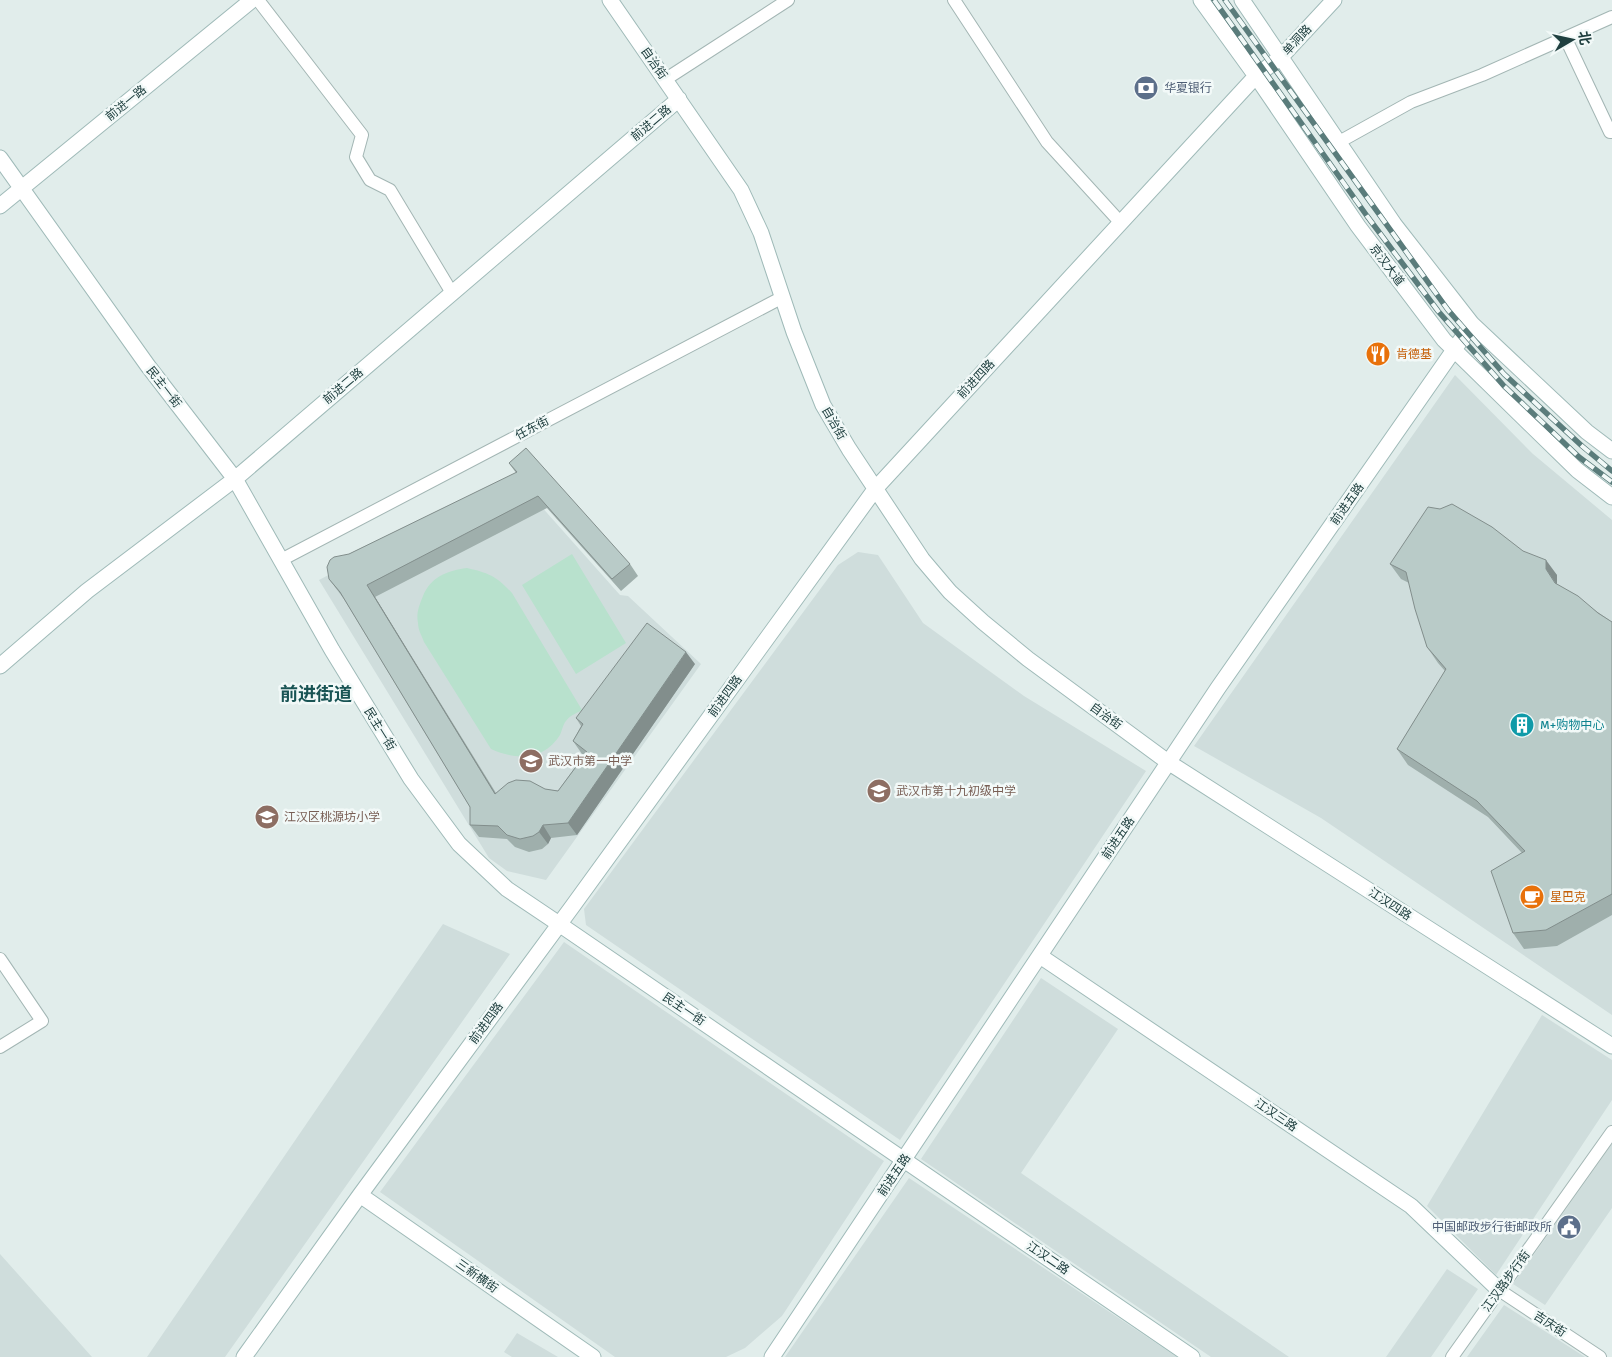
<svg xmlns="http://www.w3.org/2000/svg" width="1612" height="1357" viewBox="0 0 1612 1357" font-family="Signika,'Noto Sans SC',sans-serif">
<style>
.built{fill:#cfdddc}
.green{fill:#b8e1cd}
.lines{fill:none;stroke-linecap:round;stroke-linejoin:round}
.street-casing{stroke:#a3b6b4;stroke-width:14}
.secondary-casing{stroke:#9fbab8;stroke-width:17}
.street{stroke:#fff;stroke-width:12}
.secondary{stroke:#fff;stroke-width:15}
.rail-casing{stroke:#5a7c7b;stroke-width:5.5}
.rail{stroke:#f2f9f8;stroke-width:4;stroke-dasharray:11;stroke-linecap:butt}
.wall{fill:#9fafac}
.shaded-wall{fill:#828e8c}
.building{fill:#b9cbc8;stroke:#828e8c}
.labels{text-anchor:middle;stroke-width:5;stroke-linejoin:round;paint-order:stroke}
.street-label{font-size:12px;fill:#204040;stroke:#f2f9f8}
.service-label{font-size:12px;fill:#4e5e75;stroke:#f2f9f8;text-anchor:start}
.food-label{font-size:12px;fill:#c56008;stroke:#f2f9f8;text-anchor:start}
.culture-label{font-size:12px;fill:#0d838f;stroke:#f2f9f8;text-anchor:start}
.education-label{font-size:12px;fill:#785e54;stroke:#f2f9f8;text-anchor:start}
.district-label{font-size:18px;font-weight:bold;fill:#195454;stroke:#f2f9f8}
</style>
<rect width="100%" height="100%" fill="#e1edeb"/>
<path class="built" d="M1455 375 1533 454 1612 520V1015L1321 818 1194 746Z
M515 477 620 595 628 596 701 664 546 880 507 871 489 858 319 580Z
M858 552 878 555 923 623 1024 696 1146 771 900 1140 586 925 584 909 838 565Z
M443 924 510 954 225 1357H147Z
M564 942 884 1161 782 1316 745 1348 726 1357H615L380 1192Z
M1041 978 1118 1029 1021 1173 1289 1357H1211L921 1159Z
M1542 1015 1612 1060V1100L1496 1275 1427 1206Z
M1612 1144V1208L1545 1305 1513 1284Z
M909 1178 1177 1357H785Z
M0 1254 92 1357H0Z
M1447 1269 1478 1289 1431 1357H1386Z
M1504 1305 1585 1357H1467Z
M517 1333 558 1357H512L504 1352Z"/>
<path class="green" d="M572 554 626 643 576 674 522 585Z
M467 568C489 573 496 576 512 593L582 710C577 713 569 716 566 721 563 724 562 731 560 735 544 761 515 760 491 749L424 642C422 636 418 630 418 623 416 613 419 606 423 596 431 577 446 571 467 568Z"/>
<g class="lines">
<defs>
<path id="street" d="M258 0 362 135 356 157 370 180 390 190 452 293
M954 0 1047 142 1120 222
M1566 39 1610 132H1612
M666 79 788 0
M1339 142 1411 102 1482 75 1612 17
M281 560 783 297
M0 959 42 1021 0 1047
M1499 1290 1600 1357
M1452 1357 1612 1132"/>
<path id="secondary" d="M610 0 741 190 761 233 794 332 823 405 849 449 922 559 950 592 983 622 1028 659 1168 762 1612 1046
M1201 0 1256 76 1358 226 1444 340 1577 470 1612 497
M1242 0 1394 224 1472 324 1587 432 1612 451
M0 158 148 366 235 479 332 650 411 779 459 844 507 889 559 924 1192 1357
M0 206 252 0
M0 666 87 591 235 479 679 99
M1040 956 1411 1206 1499 1290
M360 1195 593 1357
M244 1357 360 1195 572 907 876 488 1256 76 1281 57 1334 0
M772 1357 1218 688 1472 324"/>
</defs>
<use href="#street" class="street-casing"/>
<use href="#secondary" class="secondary-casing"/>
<use href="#street" class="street"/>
<use href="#secondary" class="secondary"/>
<defs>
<path id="rail" d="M1214 0 1367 216 1438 311 1504 386 1579 457 1612 482
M1225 0 1448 310 1504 374 1582 446 1612 471"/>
</defs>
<use href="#rail" class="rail-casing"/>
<use href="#rail" class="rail"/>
</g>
<path class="wall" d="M509 463 630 564 638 576 621 591 547 508 375 597 496 793 545 789 558 791 584 755 582 754 573 741 581 726 576 718 695 664 577 835 551 838 548 844 542 849 529 852 515 847 507 839 479 837 470 825V807L344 599 329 579 349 554 516 473Z
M1523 551 1557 575V584L1612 622V915L1557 946 1524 949 1513 933 1522 853 1488 817 1408 765 1397 749 1445 671 1438 663 1427 647 1409 583 1401 579 1390 564Z"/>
<path class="shaded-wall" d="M1546 560 1557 575V585L1546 569Z
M367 585 375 597 503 806 495 794Z
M686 652 695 664 577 835 568 823Z
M543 825 551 838 548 844 539 832Z"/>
<path class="building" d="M526 448 630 564 612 579 538 496 367 585 495 794 508 783 516 780 530 781 545 789 558 791 587 752 573 741 583 724 576 718 647 623 686 652 568 823 543 825 539 832 533 836 520 839 507 835 498 826 470 825V807L340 592 329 579 327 567 330 560 334 557 349 554 517 472 509 463Z
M1452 504 1492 527 1523 551 1546 560V569L1555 583 1578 596 1598 613 1612 622V894L1546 930 1513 933 1491 871 1525 851 1477 801 1397 749 1446 669 1427 647 1415 609 1406 572 1390 564 1428 507 1440 509Z"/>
<defs>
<symbol id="bank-disc" viewBox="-11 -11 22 22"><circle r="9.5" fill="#5c6f8a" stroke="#f2f9f8"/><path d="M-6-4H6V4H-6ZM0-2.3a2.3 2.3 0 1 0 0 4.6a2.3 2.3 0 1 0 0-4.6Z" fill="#fff"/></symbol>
<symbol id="restaurant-disc" viewBox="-11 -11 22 22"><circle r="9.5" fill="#e8710a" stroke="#f2f9f8"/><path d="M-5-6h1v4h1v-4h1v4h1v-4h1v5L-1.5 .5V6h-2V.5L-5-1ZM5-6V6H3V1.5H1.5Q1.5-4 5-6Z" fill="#fff"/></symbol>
<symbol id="building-disc" viewBox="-11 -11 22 22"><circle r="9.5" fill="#0f9aa8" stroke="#f2f9f8"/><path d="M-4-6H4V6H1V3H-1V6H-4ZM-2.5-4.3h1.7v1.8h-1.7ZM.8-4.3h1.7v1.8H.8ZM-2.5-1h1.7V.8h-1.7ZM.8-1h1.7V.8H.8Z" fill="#fff"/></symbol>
<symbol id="school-disc" viewBox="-11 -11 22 22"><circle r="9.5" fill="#8d6e63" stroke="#f2f9f8"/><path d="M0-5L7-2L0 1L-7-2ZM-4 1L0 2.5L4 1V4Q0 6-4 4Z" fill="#fff"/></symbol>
<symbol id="cafe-disc" viewBox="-11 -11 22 22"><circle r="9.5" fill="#e8710a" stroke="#f2f9f8"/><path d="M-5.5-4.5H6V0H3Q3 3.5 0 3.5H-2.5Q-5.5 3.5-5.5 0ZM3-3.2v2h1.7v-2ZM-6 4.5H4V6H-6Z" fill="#fff"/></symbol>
<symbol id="civic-disc" viewBox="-11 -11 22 22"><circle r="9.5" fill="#5c6f8a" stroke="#f2f9f8"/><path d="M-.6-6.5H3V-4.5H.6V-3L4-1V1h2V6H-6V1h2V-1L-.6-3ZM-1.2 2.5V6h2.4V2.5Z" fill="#fff"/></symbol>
</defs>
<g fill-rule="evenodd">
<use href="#bank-disc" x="1132" y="74" width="28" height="28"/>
<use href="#restaurant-disc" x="1364" y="340" width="28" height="28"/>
<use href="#building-disc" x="1508" y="711" width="28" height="28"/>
<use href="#school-disc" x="517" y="747" width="28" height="28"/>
<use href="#school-disc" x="865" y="777" width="28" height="28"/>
<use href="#school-disc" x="253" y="803" width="28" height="28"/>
<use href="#cafe-disc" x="1518" y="883" width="28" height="28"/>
<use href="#civic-disc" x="1555" y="1213" width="28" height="28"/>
</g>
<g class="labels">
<g class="street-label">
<text transform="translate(1297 40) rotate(-47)" y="4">单洞路</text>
<text transform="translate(654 63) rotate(55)" y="4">自治街</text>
<text transform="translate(126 103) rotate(-39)" y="4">前进一路</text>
<text transform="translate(651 123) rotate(-40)" y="4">前进二路</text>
<text transform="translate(1387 265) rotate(53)" y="4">京汉大道</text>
<text transform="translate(976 379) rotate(-47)" y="4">前进四路</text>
<text transform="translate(343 386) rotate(-40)" y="4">前进二路</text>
<text transform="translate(164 387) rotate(52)" y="4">民主一街</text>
<text transform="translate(834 423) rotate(60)" y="4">自治街</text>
<text transform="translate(532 428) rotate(-28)" y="4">任东街</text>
<text transform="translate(1347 504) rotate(-55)" y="4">前进五路</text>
<text transform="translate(725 696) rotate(-54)" y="4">前进四路</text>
<text transform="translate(1106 716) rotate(36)" y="4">自治街</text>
<text transform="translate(380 729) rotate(58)" y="4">民主一街</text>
<text transform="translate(1118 838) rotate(-56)" y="4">前进五路</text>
<text transform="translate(1390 904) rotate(33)" y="4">江汉四路</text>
<text transform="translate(684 1009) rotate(34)" y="4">民主一街</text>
<text transform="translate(486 1023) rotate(-54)" y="4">前进四路</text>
<text transform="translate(1276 1115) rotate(34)" y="4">江汉三路</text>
<text transform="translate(894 1175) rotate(-56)" y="4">前进五路</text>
<text transform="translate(1048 1258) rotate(34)" y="4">江汉二路</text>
<text transform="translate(477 1276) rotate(35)" y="4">三新横街</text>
<text transform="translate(1506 1281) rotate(-54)" y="4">江汉路步行街</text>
<text transform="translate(1550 1324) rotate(33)" y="4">吉庆街</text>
</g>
<g class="service-label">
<text x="1164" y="92">华夏银行</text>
<text x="1552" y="1231" text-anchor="end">中国邮政步行街邮政所</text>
</g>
<g class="food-label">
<text x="1396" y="358">肯德基</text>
<text x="1550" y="901">星巴克</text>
</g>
<g class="culture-label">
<text x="1540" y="729">M+购物中心</text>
</g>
<g class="education-label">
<text x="548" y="765">武汉市第一中学</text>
<text x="896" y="795">武汉市第十九初级中学</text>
<text x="284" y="821">江汉区桃源坊小学</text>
</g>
<g class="district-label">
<text x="316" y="700">前进街道</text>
</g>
</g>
<g transform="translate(1572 40) rotate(81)" stroke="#f2f9f8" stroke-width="4" paint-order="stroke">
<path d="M0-4L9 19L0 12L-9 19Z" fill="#204040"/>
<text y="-8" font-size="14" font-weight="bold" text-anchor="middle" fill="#204040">北</text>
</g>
</svg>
